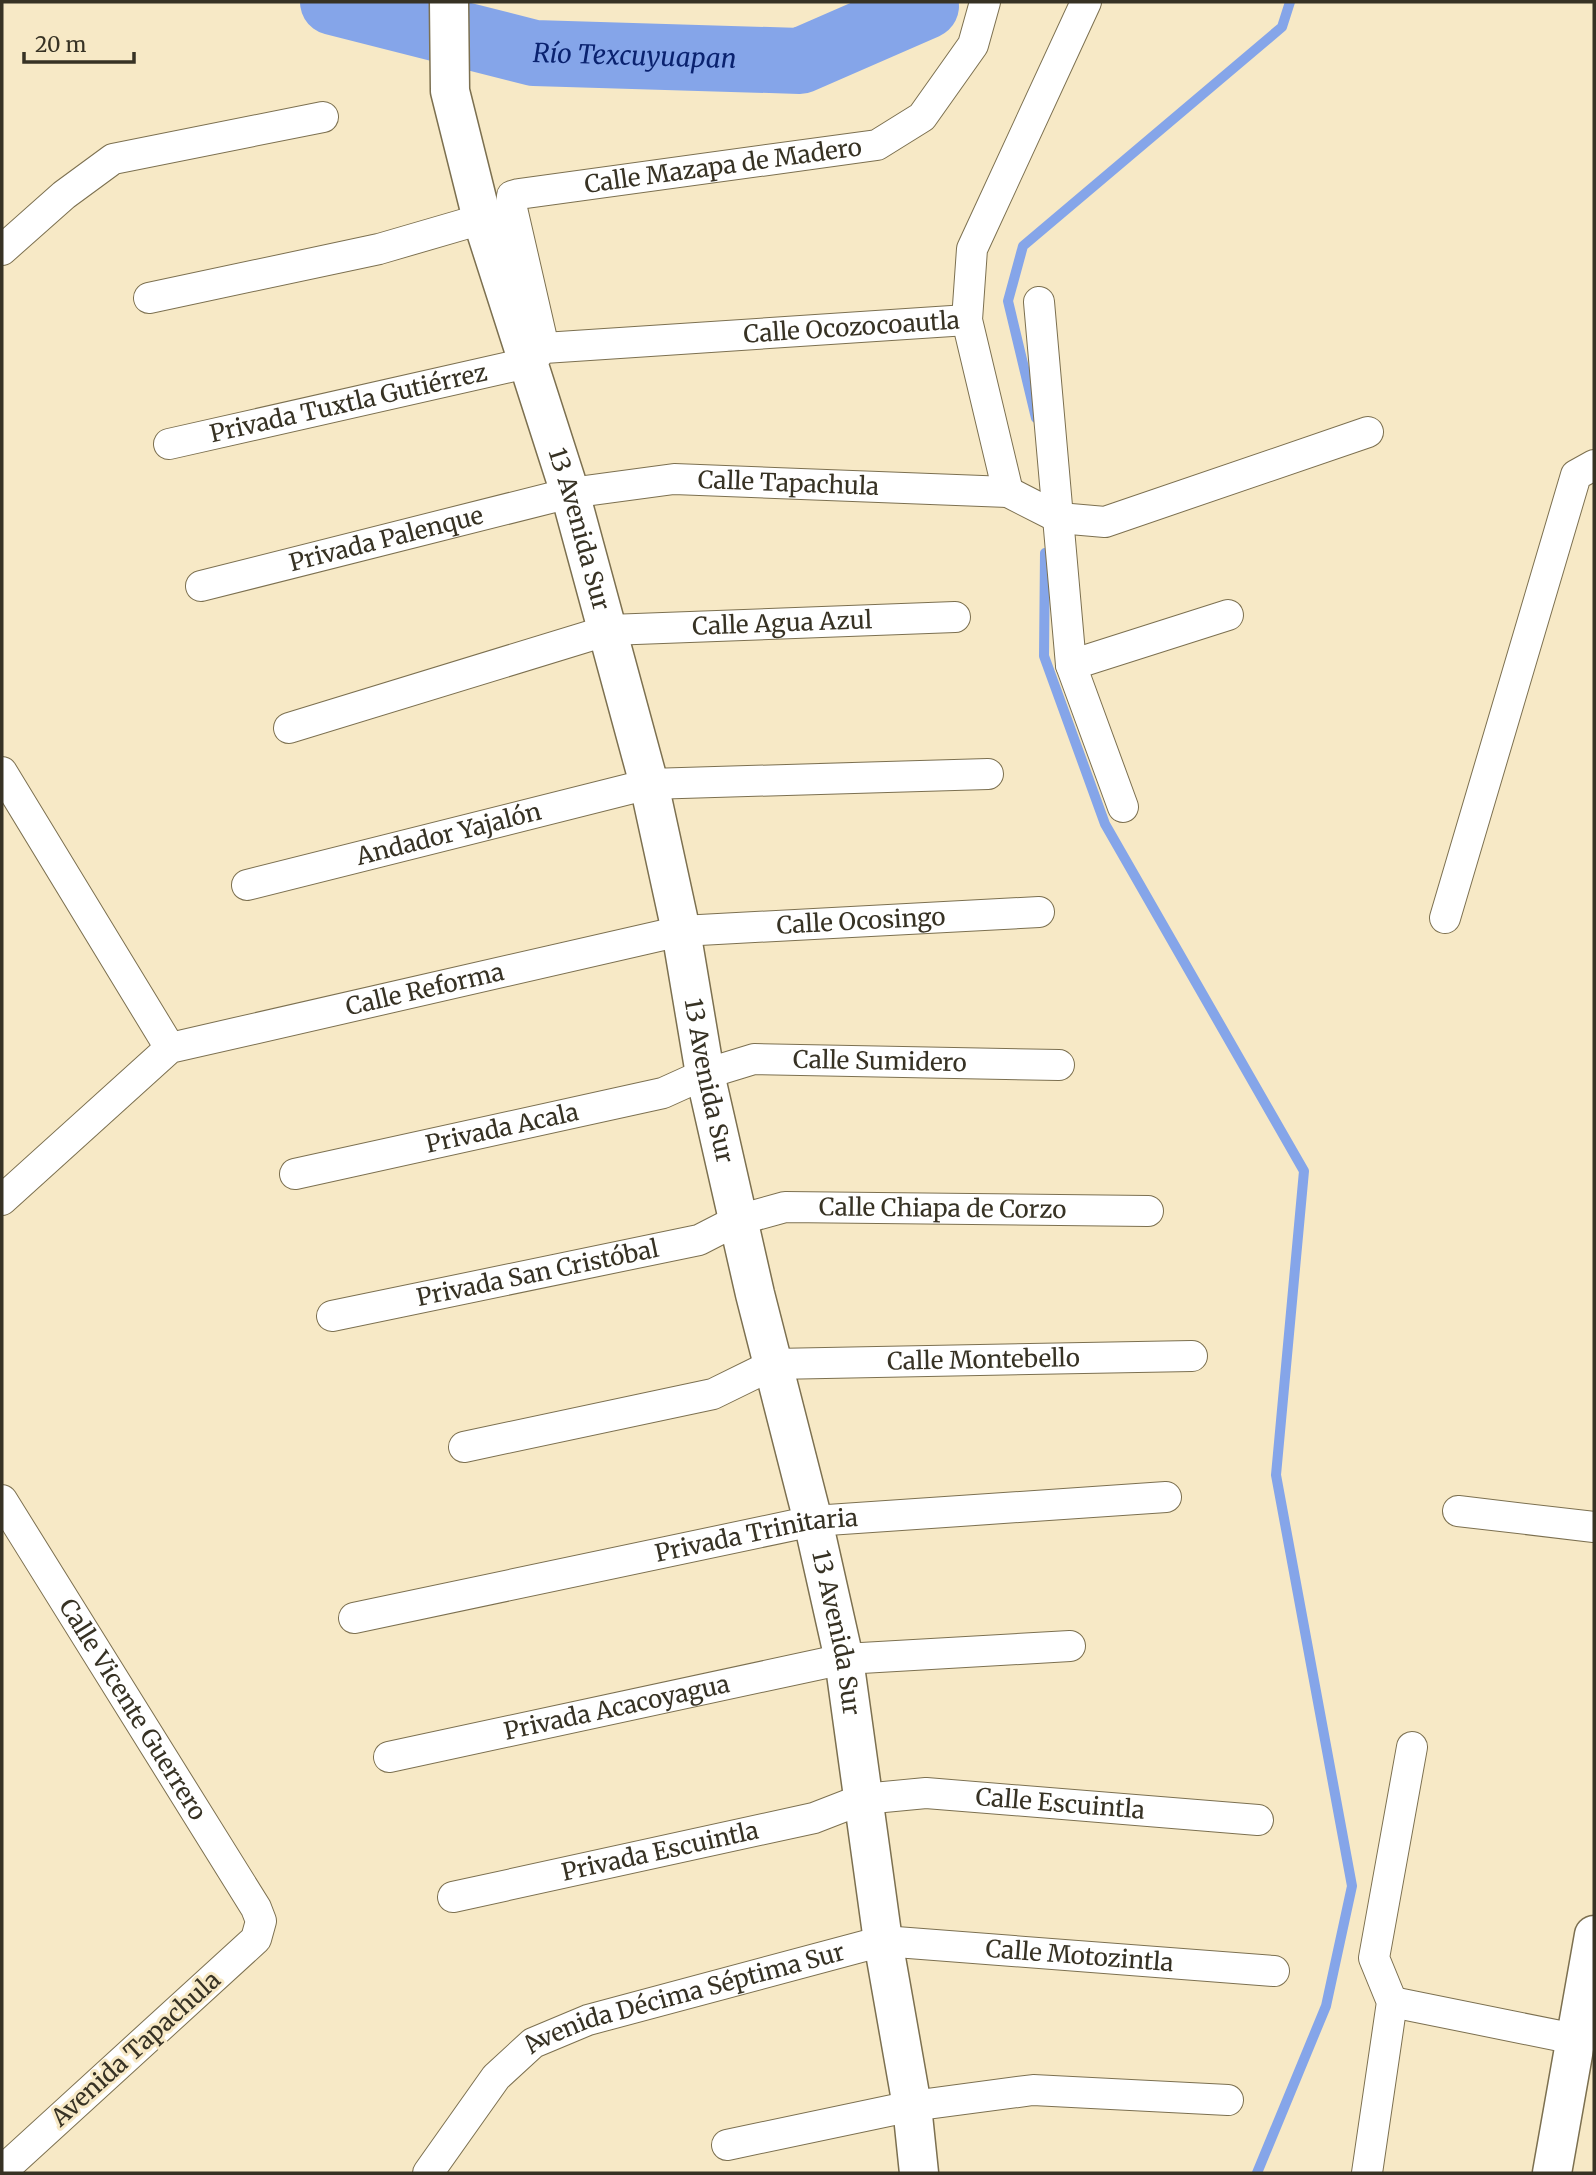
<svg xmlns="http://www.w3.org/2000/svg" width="1596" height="2175" viewBox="0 0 1596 2175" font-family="Merriweather,serif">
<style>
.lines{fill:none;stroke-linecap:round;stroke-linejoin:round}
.stream{stroke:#85a5e9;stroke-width:10}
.river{stroke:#85a5e9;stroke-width:66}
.minor-casing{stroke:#7c7050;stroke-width:32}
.tertiary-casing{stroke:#7c7050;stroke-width:41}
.secondary-casing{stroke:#7c7050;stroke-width:41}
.minor{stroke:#fff;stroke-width:30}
.tertiary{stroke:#fff;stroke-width:38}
.secondary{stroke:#fff;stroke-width:38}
.labels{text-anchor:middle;stroke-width:6;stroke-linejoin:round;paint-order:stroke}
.street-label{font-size:24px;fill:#373224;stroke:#f7e9c6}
.water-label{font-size:26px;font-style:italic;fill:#0a226f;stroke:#f7e9c6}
</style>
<rect width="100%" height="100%" fill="#f7e9c6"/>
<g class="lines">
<path class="stream" d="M1036 418 1008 301 1023 246 1282 27 1290 2
M1045 553 1044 656 1105 824 1304 1171 1276 1475 1352 1886 1326 2006 1257 2173"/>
<path class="river" id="s1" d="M333 2 534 53 800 61 926 6 925 2"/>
<defs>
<g id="minor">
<path d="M2 250 64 195 113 159 323 117"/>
<path d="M149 298 379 249 482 219"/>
<path d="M1039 302 1071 665 1123 807"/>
<path id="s2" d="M544 348 511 204 512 196 519 194 877 145 922 117 973 45 985 2"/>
<path id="s3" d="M169 444 527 363 544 348 967 320"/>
<path d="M1008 492 967 320 972 249 1086 2"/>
<path id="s4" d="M201 586 570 493 674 479 1008 492 1059 518 1105 522 1368 432"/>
<path d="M1071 665 1228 615"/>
<path id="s5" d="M289 728 609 630 955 617"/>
<path d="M2 772 170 1048"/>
<path id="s6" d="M247 885 649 784 988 774"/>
<path d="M1445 918 1576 475 1594 465"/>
<path id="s7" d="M295 1174 663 1093 705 1074 754 1059 1059 1065"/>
<path id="s8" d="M2 1200 170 1048 681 931 1039 912"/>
<path id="s9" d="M332 1316 699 1240 738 1220 785 1207 1148 1211"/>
<path id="s10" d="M464 1447 713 1394 774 1364 1192 1356"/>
<path id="s11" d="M2 1500 256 1908 261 1921 256 1939 2 2171"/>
<path d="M1458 1511 1594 1527"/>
<path id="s12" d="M354 1618 813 1521 1166 1497"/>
<path id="s13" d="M389 1757 844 1659 1070 1646"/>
<path id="s14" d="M453 1897 814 1818 863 1799 926 1793 1258 1820"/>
<path d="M1392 2002 1575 2039"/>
<path d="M727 2145 912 2106 1033 2090 1228 2100"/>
<path id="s15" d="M428 2173 496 2077 533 2043 588 2020 883 1941 1274 1971"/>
<path d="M1367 2173 1392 2002 1374 1958 1412 1747"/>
</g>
<g id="tertiary">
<path id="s16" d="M449 2 450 91 482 219 570 493 649 784 681 931 705 1074 755 1294 813 1521 844 1659 883 1941 912 2106 919 2173"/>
</g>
<path id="secondary" d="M1552 2173 1594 1935"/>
</defs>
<use href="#minor" class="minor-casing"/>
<use href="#tertiary" class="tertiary-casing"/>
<use href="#secondary" class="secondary-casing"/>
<use href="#minor" class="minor"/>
<use href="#tertiary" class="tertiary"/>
<use href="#secondary" class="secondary"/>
</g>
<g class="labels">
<g class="street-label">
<text dy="8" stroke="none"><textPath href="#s2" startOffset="369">Calle Mazapa de Madero</textPath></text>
<text dy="8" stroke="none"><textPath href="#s3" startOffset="698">Calle Ocozocoautla</textPath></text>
<text dy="8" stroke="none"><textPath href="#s3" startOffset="184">Privada Tuxtla Gutiérrez</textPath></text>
<text dy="8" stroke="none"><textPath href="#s4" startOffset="600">Calle Tapachula</textPath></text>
<text dy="8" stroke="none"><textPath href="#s16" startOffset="546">13 Avenida Sur</textPath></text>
<text dy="8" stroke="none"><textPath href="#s4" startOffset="191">Privada Palenque</textPath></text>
<text dy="8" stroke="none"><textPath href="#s5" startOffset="508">Calle Agua Azul</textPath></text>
<text dy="8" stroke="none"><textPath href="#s6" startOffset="208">Andador Yajalón</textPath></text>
<text dy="8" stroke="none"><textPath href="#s8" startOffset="931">Calle Ocosingo</textPath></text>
<text dy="8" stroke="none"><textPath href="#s8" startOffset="488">Calle Reforma</textPath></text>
<text dy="8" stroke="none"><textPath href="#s7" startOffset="600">Calle Sumidero</textPath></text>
<text dy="8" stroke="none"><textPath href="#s16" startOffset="1113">13 Avenida Sur</textPath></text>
<text dy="8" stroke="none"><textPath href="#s7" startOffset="212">Privada Acala</textPath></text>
<text dy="8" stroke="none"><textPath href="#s9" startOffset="625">Calle Chiapa de Corzo</textPath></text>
<text dy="8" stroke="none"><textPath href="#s9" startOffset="210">Privada San Cristóbal</textPath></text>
<text dy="8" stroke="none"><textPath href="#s10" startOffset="532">Calle Montebello</textPath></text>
<text dy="8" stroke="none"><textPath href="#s12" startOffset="411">Privada Trinitaria</textPath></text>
<text dy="8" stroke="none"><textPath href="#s16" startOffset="1680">13 Avenida Sur</textPath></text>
<text dy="8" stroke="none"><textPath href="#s13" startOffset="233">Privada Acacoyagua</textPath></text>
<text dy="8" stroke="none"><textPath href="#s11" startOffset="247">Calle Vicente Guerrero</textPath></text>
<text dy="8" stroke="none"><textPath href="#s14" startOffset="620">Calle Escuintla</textPath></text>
<text dy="8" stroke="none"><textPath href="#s14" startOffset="212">Privada Escuintla</textPath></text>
<text dy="8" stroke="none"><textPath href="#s15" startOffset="730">Calle Motozintla</textPath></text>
<text dy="8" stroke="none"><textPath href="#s15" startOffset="326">Avenida Décima Séptima Sur</textPath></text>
<text transform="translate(136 2049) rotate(-42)" y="8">Avenida Tapachula</text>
</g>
<g class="water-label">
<text dy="9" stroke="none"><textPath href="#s1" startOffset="308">Río Texcuyuapan</textPath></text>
</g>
</g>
<rect width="1596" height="2175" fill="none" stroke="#373224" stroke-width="7"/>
<path d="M24 52v10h110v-10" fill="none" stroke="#373224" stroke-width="3.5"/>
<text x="35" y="52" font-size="21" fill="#373224" stroke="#f7e9c6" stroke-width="5" paint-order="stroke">20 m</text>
</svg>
